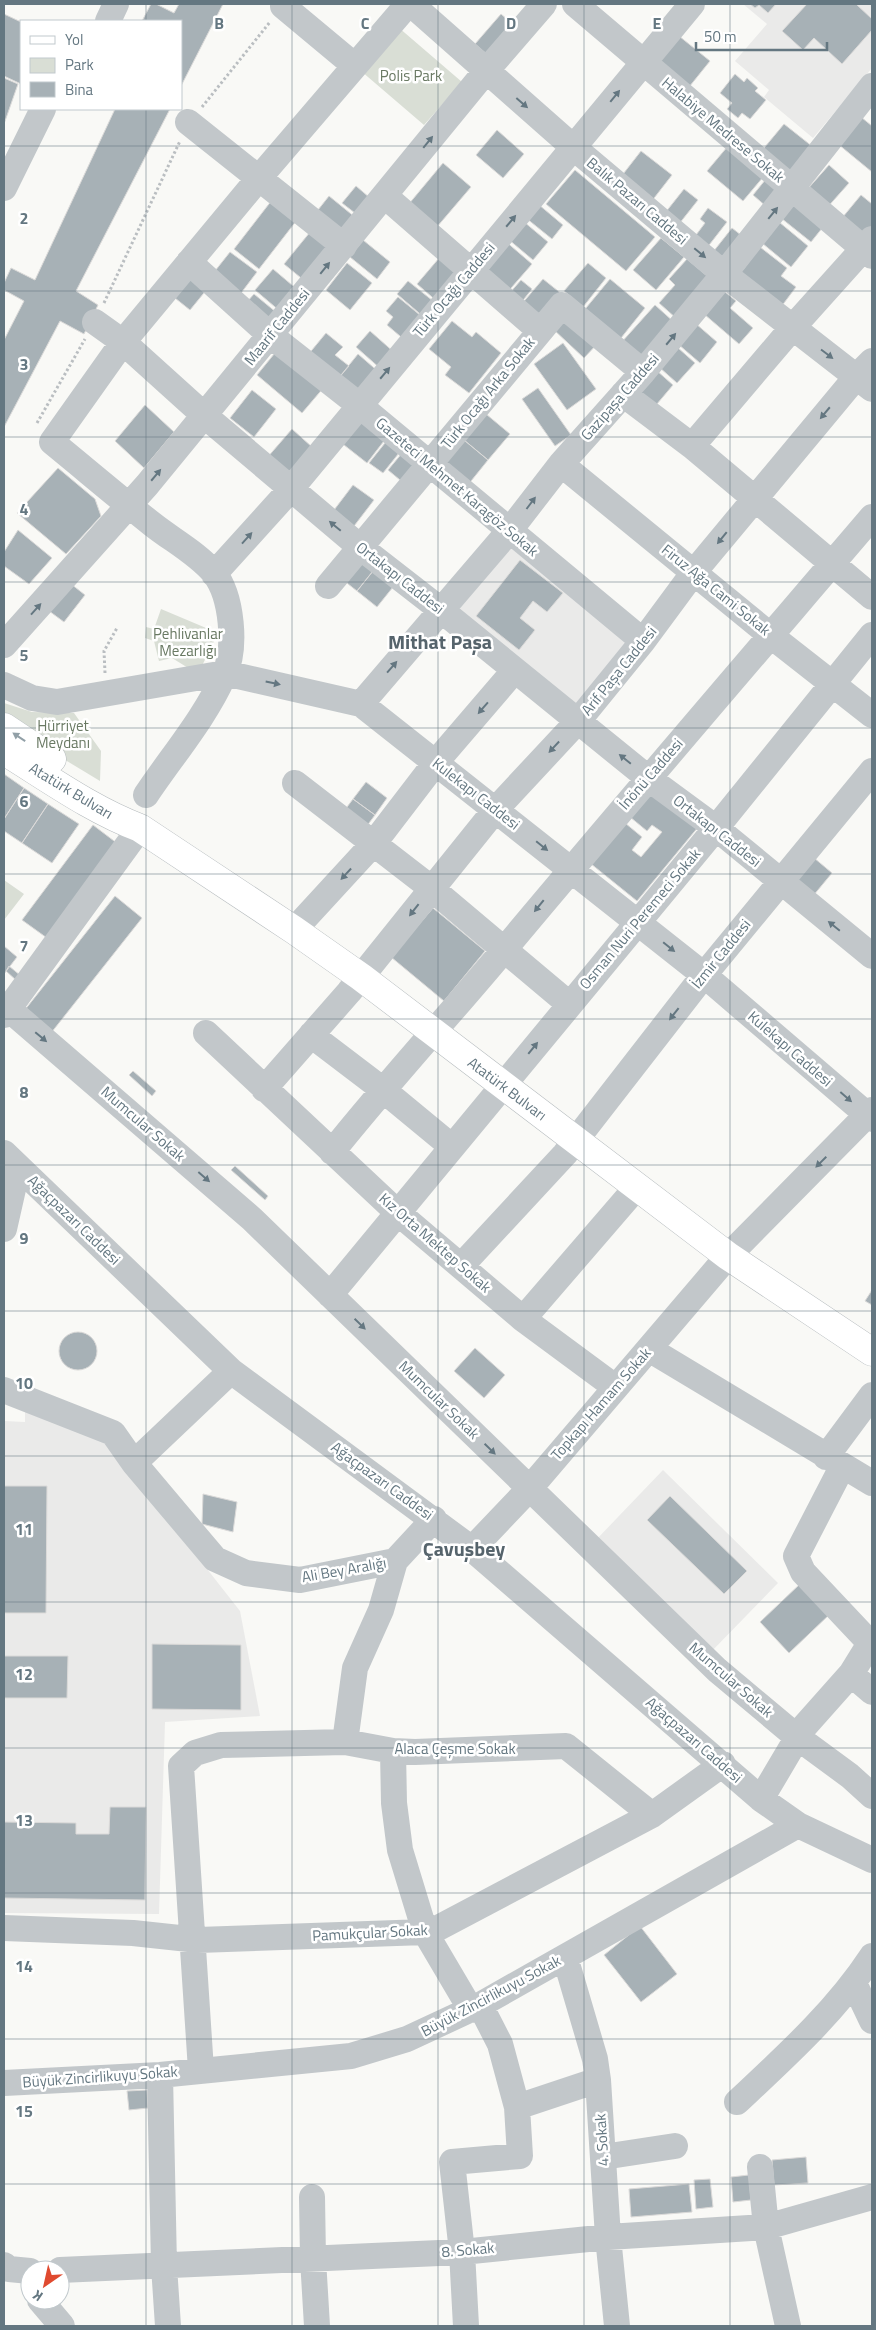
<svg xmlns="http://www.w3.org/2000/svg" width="876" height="2330" viewBox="0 0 876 2330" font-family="'Titillium Web',sans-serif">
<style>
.built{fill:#eaeae9}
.green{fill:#d9ded5}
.building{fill:#a7b1b6;stroke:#dbdad9}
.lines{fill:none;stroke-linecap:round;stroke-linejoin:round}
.major-casing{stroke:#b4babd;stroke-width:29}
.path{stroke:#babec1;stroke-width:3;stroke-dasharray:2.5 2.5;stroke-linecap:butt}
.minor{stroke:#c2c7ca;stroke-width:26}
.major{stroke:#fff;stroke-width:28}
.oneway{fill:#647781}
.oneway2{fill:#92a0a7}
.grid{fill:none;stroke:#647781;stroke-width:1;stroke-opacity:0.55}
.labels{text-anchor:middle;stroke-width:5;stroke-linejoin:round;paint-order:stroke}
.park-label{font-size:15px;fill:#697963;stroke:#fff}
.street-label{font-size:15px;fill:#647781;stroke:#fff}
.district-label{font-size:20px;font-weight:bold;fill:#56646c;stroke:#fff}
.grid-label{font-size:16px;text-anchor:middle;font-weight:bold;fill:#647781;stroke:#fff;stroke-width:5;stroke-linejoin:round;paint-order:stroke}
</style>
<rect width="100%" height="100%" fill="#f9f9f6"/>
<path class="built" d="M743 4H872V68L813 138 764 97 769 90 735 61 767 24Z
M514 539 634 641 578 706 457 608Z
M25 1408 106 1440 240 1611 260 1716 165 1722 159 1914 4 1913V1421L25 1422Z
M663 1470 778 1583 710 1653 595 1541Z"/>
<path class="green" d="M398 27 462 82 424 125 361 71Z
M161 609 218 633 198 674 172 658 159 661 154 641 145 638 146 627 154 629Z
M4 703 32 712 74 713 101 751 100 781 4 723Z
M4 880 24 894 4 920Z"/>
<path class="building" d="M151 4H156L174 13 179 4H223L181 86V21H142Z
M750 4H776L768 13 759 5 755 8Z
M807 4H856L872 19V30L842 64 814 38 803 50 782 31Z
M4 14 21 22V84L4 76Z
M501 14 516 27 490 57 475 44Z
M679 36 710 61 685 92 654 66Z
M735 74 744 82 747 78 758 88 755 91 766 100 750 119 742 113 738 118 727 109 732 103 720 93Z
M4 78 18 84 4 124Z
M115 109H170L76 291 98 305 84 334 60 321 4 427V340L24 301 4 290V283L11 268 35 280Z
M861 117 872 126V172L838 144Z
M784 124 813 147 788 178 759 154Z
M497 130 524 154 503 178 476 155Z
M728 146 764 176 743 201 707 171Z
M641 151 672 175 651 202 620 178Z
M443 163 471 187 436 228 408 205Z
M829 165 849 183 825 210 805 192Z
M575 170 655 237 626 271 546 204Z
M766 179 781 191 768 208 753 195Z
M356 186 377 204 364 220 342 203Z
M684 189 698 200 679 224 665 213Z
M861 195 872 204V231L866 238 842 218Z
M329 196 356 218 340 237 314 215Z
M797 198 827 222 811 242 781 218Z
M272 200 297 220 259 269 234 249Z
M538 204 563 225 552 239 526 218Z
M708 208 727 222 706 249 693 239 705 223 700 219Z
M523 221 548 242 533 260 508 239Z
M779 222 808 246 791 267 762 243Z
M315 226 338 244 306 282 284 264Z
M732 228 746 239 727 263 713 252Z
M661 238 684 257 656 290 633 270Z
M363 240 390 262 377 279 350 257Z
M504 240 532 264 505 295 478 272Z
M760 247 787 268 781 276 796 287 781 307 739 275Z
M230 252 257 272 238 297 211 276Z
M440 257 461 276 439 303 417 284Z
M687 259 712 280 677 319 659 303 675 285 669 279Z
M347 263 372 283 350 310 326 290Z
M588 263 606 278 583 307 564 291Z
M273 269 299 291 281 312 255 290Z
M192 275 208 288 190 310 175 298Z
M543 279 563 295 540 323 520 306Z
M610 279 645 308 617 343 581 314Z
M521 280 532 289 520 304 508 295Z
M408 281 438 305 426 319 397 294Z
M724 291 736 301 730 308 753 328 739 344 704 314Z
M254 294 277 313 269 322 246 303Z
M398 297 426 320 407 342 387 325 393 317 386 311Z
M655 305 675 323 640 362 620 344Z
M567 314 598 343 584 358 553 329Z
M452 321 472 337 476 332 501 353 469 393 445 375 451 367 429 349Z
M695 323 717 342 700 363 678 344Z
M370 331 396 354 382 370 356 347Z
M326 333 343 347 335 355 349 366 337 380 307 356Z
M563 343 596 389 567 410 534 364Z
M677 347 695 363 677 383 659 367Z
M279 348 325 386 302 413 257 375Z
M358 354 381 374 360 402 337 380Z
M656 370 673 385 651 411 633 396Z
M538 388 571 435 555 446 522 399Z
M252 390 276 409 254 437 230 418Z
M145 405 174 432 144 468 115 441Z
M486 414 510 434 488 460 464 440Z
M360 415 387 437 367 463 339 441Z
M292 429 312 447 288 477 266 459Z
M389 438 403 448 383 473 369 463Z
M464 440 488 460 467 486 442 466Z
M403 452 421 468 406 485 388 470Z
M58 468 95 499 101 516 66 554 17 513Z
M353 485 374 500 351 530 331 514Z
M18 530 52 558 29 584 4 566V552Z
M358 551 377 566 357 591 338 576Z
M520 560 563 593 547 612 533 601 520 618 535 630 519 650 476 616Z
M377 566 397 582 377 607 357 591Z
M66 580 85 595 64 622 45 608Z
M4 774 24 788 4 819Z
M366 782 387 798 375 815 353 799Z
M648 784 699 826 637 901 585 859 619 818 642 837 632 850 641 857 662 832 652 825 647 831 624 812Z
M24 788 48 804 22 843 4 831V819Z
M353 799 375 815 363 831 341 815Z
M48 804 79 824 52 863 22 843Z
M93 825 118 844 47 938 22 920Z
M807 852 832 873 808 902 783 880Z
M115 896 142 918 51 1033 24 1011Z
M433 908 485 951 444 1001 391 957Z
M4 946 17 957 4 974Z
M9 966 21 976 17 981 6 971Z
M133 1071 156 1091 152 1096 129 1075Z
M235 1166 268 1196 265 1200 231 1170Z
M872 1290V1305L865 1301Z
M59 1351a19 19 0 1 1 38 0a19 19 0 1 1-38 0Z
M475 1348 505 1375 484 1398 454 1371Z
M4 1486H47L46 1613H4Z
M203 1494 237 1502 233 1532 202 1524Z
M670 1496 747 1571 724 1594 647 1520Z
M801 1583 830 1614 789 1653 760 1622Z
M152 1644 241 1645V1710L152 1709Z
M4 1656H68L67 1698H4Z
M110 1807H146L145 1900 4 1898V1822L76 1823V1834H109Z
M640 1926 677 1974 641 2002 604 1955Z
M147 2090 148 2108 129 2110 127 2091Z
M806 2157 808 2183 774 2185 772 2160Z
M749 2175 751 2200 733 2202 731 2177Z
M710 2179 713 2207 696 2209 694 2180Z
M689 2184 692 2212 631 2217 629 2189Z"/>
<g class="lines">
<defs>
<path id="major" d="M4 727 52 759
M4 751C48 778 92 810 140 828L294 930 361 977 728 1256 872 1352"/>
</defs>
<use href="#major" class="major-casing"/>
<path class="path" d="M202 107 270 22
M104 303 180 141
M37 423 85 339
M105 673 104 651 117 628"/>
<path class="minor" d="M411 4 573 147 724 274 872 389
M575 4 872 256
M283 6 355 66
M108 21 116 4
M188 122 344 246
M4 188 43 109
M385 196 539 330
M189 262 270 335 359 405 643 641
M95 322 123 342 205 416 360 547 441 610 648 778 716 828 872 956
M623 394 692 446 872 597
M692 446 793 327 872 239
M561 464 770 635 872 715
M214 574 290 490 692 4
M328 586 562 305 643 372
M4 645 147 485 486 71 544 4
M4 685 32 698 57 702 225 673 361 704 704 975 872 1119
M361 704 510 530 561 464 643 372 724 274 872 86
M295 783 431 888 569 1004
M146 795C172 756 205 718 224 675 237 648 232 596 214 573 197 553 172 540 152 524 118 497 85 469 52 442L123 342 259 178 408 4
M294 930 374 843 436 762 514 671
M4 1005 252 1219 717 1670 797 1737 850 1776 872 1796
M4 1015 140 828
M206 1033 397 1212 523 1319 615 1387
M311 1035 382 1089 451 1146
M264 1089 349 992 496 809 578 721 643 641 694 572 857 376 872 361
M332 1152C387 1083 447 1018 503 951 625 805 749 661 872 517
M4 1153 231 1371 472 1549 761 1799 798 1825 872 1860
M4 1229 18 1167
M461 1266 565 1154 704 975 872 771
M330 1295 716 828 872 635
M523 1319 636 1188
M649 1349 872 1483
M4 1390 113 1433 134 1463 215 1559 246 1573 300 1580 395 1561 434 1519
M826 1457 872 1395
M134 1463 231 1371
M842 1467 796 1556 803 1572 870 1643
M472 1549 530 1488 728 1256 872 1110
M851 1674 872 1692
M345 1742 355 1668 381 1610 395 1561
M393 1751 394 1803 400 1850 425 1932 471 2010
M761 1799 803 1728 851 1674 872 1640
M4 1928 133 1933 198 1940 425 1932 440 1927 652 1815 723 1764
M565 1957 595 2059 598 2080 608 2237 617 2326
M854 1983 872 2021
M201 2070 181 1766 195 1753 221 1745 345 1742 393 1751 415 1752 566 1746 652 1815
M160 2075 164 2266 168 2326
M4 2083 160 2075 351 2056 407 2039 480 2005 798 1825
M737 2102C785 2057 836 2011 872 1956
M517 2107 598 2080
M603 2157 675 2146
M760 2167 766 2227 788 2326
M312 2197 313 2259 317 2326
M4 2265 9 2269 30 2271
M60 2270 462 2252 608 2237 766 2227 872 2197
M40 2300 62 2326
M466 2326 462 2252 452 2162 520 2156 517 2107 500 2044 480 2005"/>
<use href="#major" class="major"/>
</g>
<defs><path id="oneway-solid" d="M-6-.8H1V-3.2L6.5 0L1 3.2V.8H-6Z" transform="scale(1.25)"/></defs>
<g class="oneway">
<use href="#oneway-solid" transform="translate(615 96) rotate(-51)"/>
<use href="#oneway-solid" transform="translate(522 103) rotate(41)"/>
<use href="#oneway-solid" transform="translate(428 142) rotate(-51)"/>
<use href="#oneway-solid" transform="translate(773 213) rotate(-51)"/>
<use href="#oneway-solid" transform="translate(511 221) rotate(-50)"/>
<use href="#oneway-solid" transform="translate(700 253) rotate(40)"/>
<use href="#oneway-solid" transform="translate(325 268) rotate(-51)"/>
<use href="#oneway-solid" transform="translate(671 339) rotate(-50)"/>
<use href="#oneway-solid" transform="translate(827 354) rotate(37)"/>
<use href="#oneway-solid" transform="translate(385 373) rotate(-50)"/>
<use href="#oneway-solid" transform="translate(825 413) rotate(130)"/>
<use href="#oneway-solid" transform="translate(156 475) rotate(-50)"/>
<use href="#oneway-solid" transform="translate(531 503) rotate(-53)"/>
<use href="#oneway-solid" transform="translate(335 526) rotate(-140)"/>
<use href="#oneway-solid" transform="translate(247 538) rotate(-48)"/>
<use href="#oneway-solid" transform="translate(722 538) rotate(129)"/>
<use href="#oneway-solid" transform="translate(36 609) rotate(-48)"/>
<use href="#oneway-solid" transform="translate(392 667) rotate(-49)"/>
<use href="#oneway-solid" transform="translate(273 683) rotate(12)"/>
<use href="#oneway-solid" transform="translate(483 708) rotate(131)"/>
<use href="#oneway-solid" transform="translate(554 747) rotate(133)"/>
<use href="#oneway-solid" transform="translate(625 759) rotate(-141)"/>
<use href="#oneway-solid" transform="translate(542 846) rotate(39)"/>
<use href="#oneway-solid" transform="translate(346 874) rotate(133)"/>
<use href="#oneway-solid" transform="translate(539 906) rotate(129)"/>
<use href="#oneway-solid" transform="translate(414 910) rotate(128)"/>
<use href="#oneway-solid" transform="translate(834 926) rotate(-141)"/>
<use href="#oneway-solid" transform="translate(669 947) rotate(39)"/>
<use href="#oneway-solid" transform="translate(674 1014) rotate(128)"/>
<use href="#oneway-solid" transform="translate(41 1037) rotate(40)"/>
<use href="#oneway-solid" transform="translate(533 1048) rotate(-51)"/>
<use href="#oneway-solid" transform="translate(846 1097) rotate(41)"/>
<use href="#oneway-solid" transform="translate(821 1162) rotate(135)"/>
<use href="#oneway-solid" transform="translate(204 1177) rotate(41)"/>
<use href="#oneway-solid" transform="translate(360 1324) rotate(44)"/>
<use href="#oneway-solid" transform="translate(490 1449) rotate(44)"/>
</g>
<use class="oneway2" href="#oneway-solid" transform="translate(19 737) rotate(-146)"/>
<path class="grid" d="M146 4V21M292 4V2326M438 4V2326M584 4V2326M730 4V2326M146 109V2326M4 146H872M4 291H872M4 437H872M4 582H872M4 728H872M4 874H872M4 1019H872M4 1165H872M4 1311H872M4 1456H872M4 1602H872M4 1748H872M4 1893H872M4 2039H872M4 2184H872"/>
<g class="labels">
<g class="park-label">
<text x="411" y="81">Polis Park</text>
<text x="188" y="639">Pehlivanlar<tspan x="188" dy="17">Mezarlığı</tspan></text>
<text x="63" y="731">Hürriyet<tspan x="63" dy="17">Meydanı</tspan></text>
</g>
<g class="street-label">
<text transform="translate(723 130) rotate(40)" y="5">Halabiye Medrese Sokak</text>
<text transform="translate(637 201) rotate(40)" y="5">Balık Pazarı Caddesi</text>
<text transform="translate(454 290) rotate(-50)" y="5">Türk Ocağı Caddesi</text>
<text transform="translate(277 327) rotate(-51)" y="5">Maarif Caddesi</text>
<text transform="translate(488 393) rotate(-51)" y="5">Türk Ocağı Arka Sokak</text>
<text transform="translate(620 397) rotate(-49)" y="5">Gazipaşa Caddesi</text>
<text transform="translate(457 487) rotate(40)" y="5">Gazeteci Mehmet Karagöz Sokak</text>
<text transform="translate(400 578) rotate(38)" y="5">Ortakapı Caddesi</text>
<text transform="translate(716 590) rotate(39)" y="5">Firuz Ağa Cami Sokak</text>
<text transform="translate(619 671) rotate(-51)" y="5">Arif Paşa Caddesi</text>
<text transform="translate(651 774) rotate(-49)" y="5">İnönü Caddesi</text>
<text transform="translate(71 791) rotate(31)" y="5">Atatürk Bulvarı</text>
<text transform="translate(476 794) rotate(38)" y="5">Kulekapı Caddesi</text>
<text transform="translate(717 831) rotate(38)" y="5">Ortakapı Caddesi</text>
<text transform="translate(640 919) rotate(-50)" y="5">Osman Nuri Peremeci Sokak</text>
<text transform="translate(721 954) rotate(-51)" y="5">İzmir Caddesi</text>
<text transform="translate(790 1049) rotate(41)" y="5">Kulekapı Caddesi</text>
<text transform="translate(507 1089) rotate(37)" y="5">Atatürk Bulvarı</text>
<text transform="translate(143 1124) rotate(41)" y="5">Mumcular Sokak</text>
<text transform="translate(74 1220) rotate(44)" y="5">Ağaçpazarı Caddesi</text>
<text transform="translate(435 1243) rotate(41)" y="5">Kız Orta Mektep Sokak</text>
<text transform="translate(439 1400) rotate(44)" y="5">Mumcular Sokak</text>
<text transform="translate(601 1404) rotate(-49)" y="5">Topkapı Hamam Sokak</text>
<text transform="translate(382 1481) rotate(36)" y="5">Ağaçpazarı Caddesi</text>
<text transform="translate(344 1570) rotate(-10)" y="5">Ali Bey Aralığı</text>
<text transform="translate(731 1680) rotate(41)" y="5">Mumcular Sokak</text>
<text transform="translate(694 1740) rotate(41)" y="5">Ağaçpazarı Caddesi</text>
<text x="455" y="1754">Alaca Çeşme Sokak</text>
<text transform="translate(370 1933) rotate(-3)" y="5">Pamukçular Sokak</text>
<text transform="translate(491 1996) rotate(-28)" y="5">Büyük Zincirlikuyu Sokak</text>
<text transform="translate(100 2077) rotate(-4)" y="5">Büyük Zincirlikuyu Sokak</text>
<text transform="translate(602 2140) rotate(-94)" y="5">4. Sokak</text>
<text transform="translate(468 2250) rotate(-5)" y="5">8. Sokak</text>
</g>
<g class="district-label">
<text x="440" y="649">Mithat Paşa</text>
<text x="464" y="1556">Çavuşbey</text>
</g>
</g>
<g class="grid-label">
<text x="219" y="29">B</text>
<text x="365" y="29">C</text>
<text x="511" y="29">D</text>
<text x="657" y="29">E</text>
<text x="24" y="224">2</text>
<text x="24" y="370">3</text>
<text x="24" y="515">4</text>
<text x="24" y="661">5</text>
<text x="24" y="807">6</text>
<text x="24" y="952">7</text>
<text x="24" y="1098">8</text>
<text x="24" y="1244">9</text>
<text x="24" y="1389">10</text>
<text x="24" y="1535">11</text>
<text x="24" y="1680">12</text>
<text x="24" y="1826">13</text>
<text x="24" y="1972">14</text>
<text x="24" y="2117">15</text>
</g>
<rect width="876" height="2330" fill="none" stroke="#647781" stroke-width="10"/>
<rect x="20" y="20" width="162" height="90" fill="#ffffff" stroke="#c1c9cd"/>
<rect x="30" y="36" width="25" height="8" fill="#ffffff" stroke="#c1c9cd"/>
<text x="65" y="45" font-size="15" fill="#647781">Yol</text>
<rect x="30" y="58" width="25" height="15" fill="#d9ded5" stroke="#c1c9cd"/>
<text x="65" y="70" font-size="15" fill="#647781">Park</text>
<rect x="30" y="82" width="25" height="15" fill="#a7b1b6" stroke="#c1c9cd"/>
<text x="65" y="95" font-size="15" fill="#647781">Bina</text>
<g transform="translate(45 2285) rotate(214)"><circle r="24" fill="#ffffff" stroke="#c1c9cd"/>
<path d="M0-4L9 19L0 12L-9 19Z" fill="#e04a2f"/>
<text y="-8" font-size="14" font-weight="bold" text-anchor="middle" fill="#647781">K</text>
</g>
<path d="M696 42v8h131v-8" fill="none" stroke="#647781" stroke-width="2.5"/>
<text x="704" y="42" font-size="15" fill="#647781" stroke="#ffffff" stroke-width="4" paint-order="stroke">50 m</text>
</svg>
